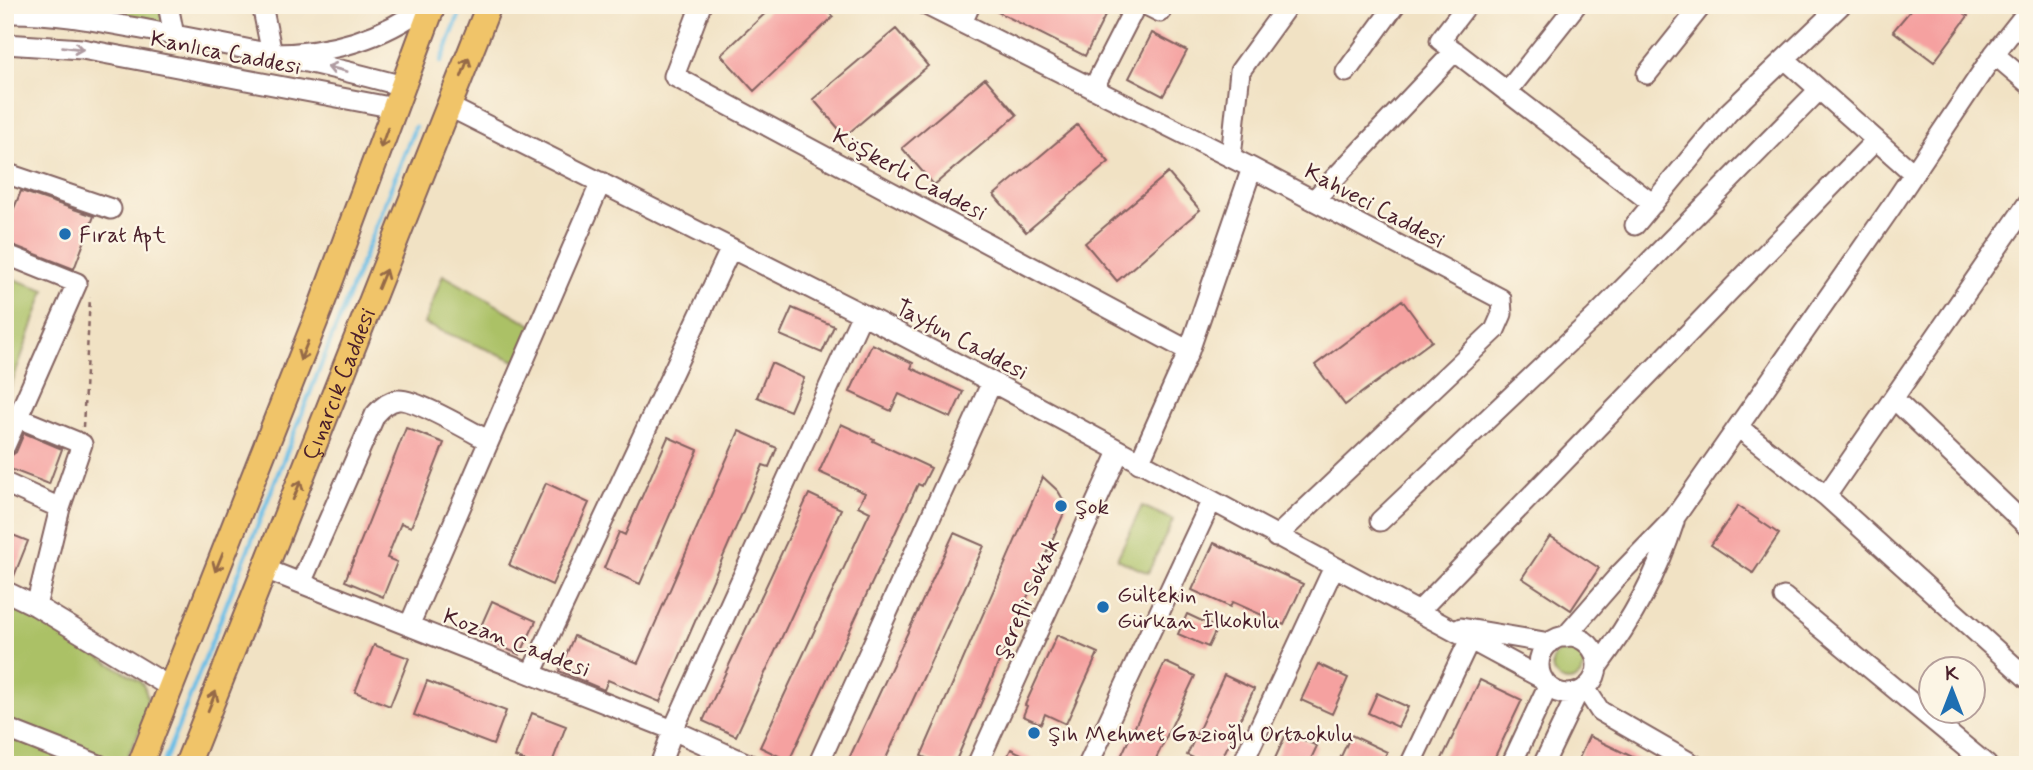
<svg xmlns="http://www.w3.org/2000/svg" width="2033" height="770" viewBox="0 0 2033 770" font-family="Mynerve,sans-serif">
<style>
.green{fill:#abc166;stroke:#7a7048;stroke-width:2}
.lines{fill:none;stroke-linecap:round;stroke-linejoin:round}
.stream{stroke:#6abee6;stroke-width:4.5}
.building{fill:#f5a1a0}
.minor-casing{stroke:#846361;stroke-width:23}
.major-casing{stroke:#846361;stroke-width:28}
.path{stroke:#846361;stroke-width:2.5;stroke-dasharray:5 5;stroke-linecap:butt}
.minor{stroke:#fff;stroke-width:19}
.major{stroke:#f0c469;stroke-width:24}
.oneway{stroke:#ae9aa0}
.oneway2{stroke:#956947}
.poi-dot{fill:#1f6fb2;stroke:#fcf5e5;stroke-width:2.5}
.labels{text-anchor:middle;stroke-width:5;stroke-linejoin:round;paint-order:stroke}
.street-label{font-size:23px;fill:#4a1f2b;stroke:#fcf5e5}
.poi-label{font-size:23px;fill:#4a1f2b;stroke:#fcf5e5;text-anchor:start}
</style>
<rect width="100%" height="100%" fill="#fcf5e5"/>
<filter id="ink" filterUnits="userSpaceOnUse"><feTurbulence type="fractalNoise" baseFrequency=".0143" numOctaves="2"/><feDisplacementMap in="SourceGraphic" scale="14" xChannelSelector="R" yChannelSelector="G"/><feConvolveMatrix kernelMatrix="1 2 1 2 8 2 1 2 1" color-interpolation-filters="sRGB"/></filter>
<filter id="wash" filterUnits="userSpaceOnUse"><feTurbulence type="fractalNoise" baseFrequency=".00686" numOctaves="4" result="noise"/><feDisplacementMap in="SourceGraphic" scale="28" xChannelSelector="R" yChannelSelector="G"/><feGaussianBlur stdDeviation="1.57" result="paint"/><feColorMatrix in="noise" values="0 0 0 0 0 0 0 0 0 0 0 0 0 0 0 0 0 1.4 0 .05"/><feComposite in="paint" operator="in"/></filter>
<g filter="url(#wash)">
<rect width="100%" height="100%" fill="#f1e2c4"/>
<path class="green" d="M86 5H160L163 27 88 15Z
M443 275 534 326 518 362 424 324Z
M5 276 45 290 5 403Z
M1142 506 1173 520 1148 573 1117 559Z
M5 602 140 681C160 704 134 741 123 765H5Z
M1552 665a16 16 0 1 1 32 0a16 16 0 1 1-32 0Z"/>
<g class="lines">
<path class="stream" d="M441 62 463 5
M163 765 415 127"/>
</g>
<g id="blocks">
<path class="building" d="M774 5H823L833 17 754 91 721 55Z
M984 5H1098L1108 10 1085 56Z
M1915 5H1954L1968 16 1934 62 1893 31Z
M896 29 928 66 845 136 813 99Z
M1152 33 1187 51 1163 96 1129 78Z
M985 78 1017 115 934 185 902 148Z
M1077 125 1109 162 1026 232 994 195Z
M1168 173 1200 210 1117 281 1085 243Z
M21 191 94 216 74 269 5 242V230Z
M1402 300 1432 341 1345 405 1315 365Z
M792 308 834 326 822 353 780 335Z
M872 344 913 363 911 368 963 392 951 418 899 394 891 411 850 392Z
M771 363 804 378 790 411 757 397Z
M841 424 874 439 873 441 931 468 922 486 918 484 789 761 760 747 870 512 858 506 865 493 819 472Z
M406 428 444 443 411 527 401 523 387 558 397 562 383 597 345 581Z
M739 431 777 448 769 467 763 465 660 702 608 680 604 690 559 671 574 636 638 663Z
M24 433 62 449 49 484 5 467 8 458 16 452Z
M668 437 698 450 640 584 604 568 619 532 625 535Z
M1043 477 1058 491 1067 506 954 765H942L921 756Z
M546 483 589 503 552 585 509 565Z
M809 494 841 509 736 736 703 721Z
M1738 506 1779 534 1753 573 1711 545Z
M5 532 28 541 12 581 5 579Z
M954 533 984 546 888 754 883 765H846Z
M1550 536 1599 568 1571 610 1522 578Z
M1214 543 1303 584 1284 625 1233 602 1230 607 1192 590Z
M492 601 536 621 520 655 477 635Z
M1187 614 1217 628 1208 647 1178 634Z
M1057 635 1098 653 1066 724 1045 714 1041 724 1023 716 1027 706 1025 705Z
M374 645 409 658 390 706 355 692Z
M1165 662 1195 676 1153 765H1117Z
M1318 664 1348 678 1332 714 1301 700Z
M1224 675 1254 689 1219 765H1208L1187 755Z
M1480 680 1522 700 1491 765H1439Z
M427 681 506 711 493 745 414 715Z
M1377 693 1408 707 1398 727 1368 713Z
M532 713 566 726 551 765H535L515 757Z
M1287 732 1317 746 1308 765H1272Z
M1351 735 1387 752 1381 765H1337Z
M1589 736 1649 765H1576Z
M1011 749 1044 765H1003Z"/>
</g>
</g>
<g filter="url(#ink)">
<use href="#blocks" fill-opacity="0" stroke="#846361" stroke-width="2"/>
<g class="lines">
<defs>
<path id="minor" d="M168 5 174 35
M262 5 272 54C329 54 382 39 427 5
M701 5 674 76 1189 351
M926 5 1252 168 1501 299 1502 314 1495 330 1276 537
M1146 5 1160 12 1164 5
M1467 5 1440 40 1653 204
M5 13C58 12 107 23 158 32 241 47 323 64 403 86
M962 23 970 5
M5 44 82 49 395 108
M1994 54 2028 83
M1785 59 1913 173
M1346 72 1395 5
M1647 74 1702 5
M1093 89 1136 5
M1507 92 1576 5
M450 107 862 314 992 382 1543 679
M1231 157 1240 71 1288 5
M5 173 111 209
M1314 200 1455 51
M1635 225 1728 113 1841 5
M5 254 77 283 5 446
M1894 399 2028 527
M16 417 82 444 60 508 36 606
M1738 427 1826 496 2028 679
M1139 463 1189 351 1252 168
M5 483 60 508
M1826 496 2028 203
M1380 521 1595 317 1819 90
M265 569 673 730 750 765
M301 583 375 415C381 408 388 401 398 400 414 398 472 432 489 441
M5 591 36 606 170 687
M1784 597 1987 765
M1419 611 1876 140
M409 626 601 182
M1461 628 1550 643
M1539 665a29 29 0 1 1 58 0a29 29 0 1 1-58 0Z
M1565 637 1619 575 1675 517 1892 206 1994 54 2028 11
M1597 667C1631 622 1657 576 1674 522
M531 674 731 248
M1585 688 1600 711 1694 765
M5 728 99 765
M660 765 673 730 862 314
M818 765 992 382
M977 765 1119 452
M1088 765 1211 502
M1242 765 1334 567
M1410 765 1470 639
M1511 765 1548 686
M1543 765 1578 692"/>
<g id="major">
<path d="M140 765 320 309 433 5"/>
<path id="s1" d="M187 765 489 5"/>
</g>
</defs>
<use href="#minor" class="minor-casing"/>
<use href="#major" class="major-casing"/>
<path class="path" d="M83 427 90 297"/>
<use href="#minor" class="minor"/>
<use href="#major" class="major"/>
</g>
<defs><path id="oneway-shaft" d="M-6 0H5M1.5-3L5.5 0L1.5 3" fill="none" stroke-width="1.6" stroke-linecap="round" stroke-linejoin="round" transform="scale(1.75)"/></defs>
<g class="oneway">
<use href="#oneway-shaft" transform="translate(73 48) rotate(7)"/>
<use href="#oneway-shaft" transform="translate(337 69) rotate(-166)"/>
</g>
<g class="oneway2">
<use href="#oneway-shaft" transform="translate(465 67) rotate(-69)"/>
<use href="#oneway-shaft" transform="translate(384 138) rotate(110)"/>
<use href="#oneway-shaft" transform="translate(382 279) rotate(-68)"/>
<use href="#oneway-shaft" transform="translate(304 351) rotate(112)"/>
<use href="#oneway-shaft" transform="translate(297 490) rotate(-68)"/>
<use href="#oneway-shaft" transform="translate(219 562) rotate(112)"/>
<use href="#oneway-shaft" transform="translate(212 701) rotate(-68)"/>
</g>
</g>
<g class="poi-dot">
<circle cx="65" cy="234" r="7"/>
<circle cx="1061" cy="506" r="7"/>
<circle cx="1103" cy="607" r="7"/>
<circle cx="1034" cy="733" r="7"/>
</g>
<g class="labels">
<g class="street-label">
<text transform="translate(226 52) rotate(11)" y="8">Kanlıca Caddesi</text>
<text transform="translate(910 174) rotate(28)" y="8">Köşkerli Caddesi</text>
<text transform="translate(1375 205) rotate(28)" y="8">Kahveci Caddesi</text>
<text transform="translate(962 339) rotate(28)" y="8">Tayfun Caddesi</text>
<text dy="8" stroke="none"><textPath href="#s1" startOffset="410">Çınarcık Caddesi</textPath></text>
<text transform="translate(1026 598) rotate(-66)" y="8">Şerefli Sokak</text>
<text transform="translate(517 642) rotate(21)" y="8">Kozan Caddesi</text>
</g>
<g class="poi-label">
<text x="79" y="242">Fırat Apt</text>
<text x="1075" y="514">Şok</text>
<text x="1117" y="602">Gültekin<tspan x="1117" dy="26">Gürkan İlkokulu</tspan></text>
<text x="1048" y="741">Şıh Mehmet Gazioğlu Ortaokulu</text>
</g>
</g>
<rect width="2033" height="770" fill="none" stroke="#fcf5e5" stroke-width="28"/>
<g transform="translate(1952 690)"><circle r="33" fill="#fcf5e5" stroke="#b59f9b" stroke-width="2"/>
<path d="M0-5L12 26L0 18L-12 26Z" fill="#1f6fb2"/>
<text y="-10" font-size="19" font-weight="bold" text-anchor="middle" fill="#4a1f2b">K</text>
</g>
</svg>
